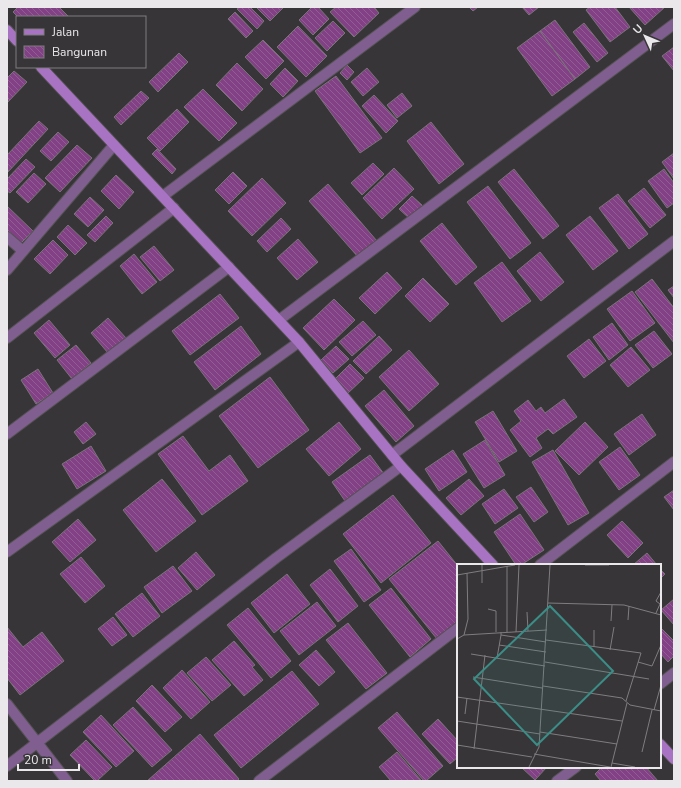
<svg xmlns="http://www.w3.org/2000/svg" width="681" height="788" viewBox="0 0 681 788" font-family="'Nunito Sans',sans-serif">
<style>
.building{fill:url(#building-back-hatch);stroke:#777477}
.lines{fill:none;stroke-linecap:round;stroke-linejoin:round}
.street-casing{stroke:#545254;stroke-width:12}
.secondary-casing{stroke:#545254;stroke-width:12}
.street{stroke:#805e90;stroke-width:10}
.secondary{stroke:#a973c3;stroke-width:10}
.inset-road{fill:none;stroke:#7f7d7f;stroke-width:1}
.view{fill:#3b8d87;fill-opacity:0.15;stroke:#3b8d87;stroke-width:2}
.inset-edge{fill:none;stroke:#eae8ea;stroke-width:2}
</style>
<defs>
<pattern id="building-back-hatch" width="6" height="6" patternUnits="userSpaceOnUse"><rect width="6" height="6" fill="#824085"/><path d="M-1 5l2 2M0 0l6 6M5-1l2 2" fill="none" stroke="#945c96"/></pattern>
</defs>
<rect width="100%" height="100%" fill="#383538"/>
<path class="building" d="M18 7H59L69 17H18L13 12Z
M240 7H250L264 21 257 29 237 9Z
M256 7H284L270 21Z
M312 7H318L329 19 313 35 299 20Z
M336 7H374L379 13 354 37 330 12Z
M469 7H478L473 11Z
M522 7H539L529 15Z
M590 7H615L630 27 610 42 586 10Z
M629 7H665L645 25Z
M235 12 253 31 246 38 228 19Z
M555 20 590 67 575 79 540 31Z
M333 21 345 33 327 51 315 38Z
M584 23 608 53 597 62 573 32Z
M298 26 327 56 306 77 277 47Z
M540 31 575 79 552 96 517 48Z
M263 40 284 61 266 79 245 57Z
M674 47V71L662 56Z
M179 53 188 62 158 92 149 82Z
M237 63 263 89 242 111 216 85Z
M347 65 354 72 347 80 340 73Z
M285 68 298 81 283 97 270 84Z
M367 68 379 82 363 96 351 82Z
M14 71 27 82 7 103V78Z
M336 76 382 138 360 153 315 91Z
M203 89 237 123 219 141 184 107Z
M141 91 149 98 121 125 114 117Z
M402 93 412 106 397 118 387 105Z
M374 95 398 121 386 133 362 106Z
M177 109 189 122 160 151 147 138Z
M39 121 48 129 7 173V155Z
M431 122 464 164 439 184 407 141Z
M58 132 69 142 51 161 40 151Z
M77 145 92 158 60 192 45 178Z
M157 149 176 169 172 174 152 154Z
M674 153V179L662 162Z
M26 159 35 167 10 193 7 191V179Z
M373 163 384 174 362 195 351 183Z
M394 168 414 189 382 219 363 198Z
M514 169 559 226 543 239 498 182Z
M664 169 674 183V203L667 208 648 181Z
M233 172 247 186 229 204 215 190Z
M34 173 46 184 28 203 16 192Z
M116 175 134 192 119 209 101 191Z
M262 178 286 203 252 236 228 211Z
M328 184 377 241 358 257 309 201Z
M488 186 531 243 510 259 467 202Z
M644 188 666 215 650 228 628 201Z
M618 194 648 234 629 249 599 208Z
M412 196 423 206 410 219 399 209Z
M90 197 104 210 88 227 74 214Z
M7 206 33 231 20 244 7 232Z
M106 216 113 223 95 242 87 235Z
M590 216 618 251 593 270 566 235Z
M281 218 291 229 267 252 257 241Z
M442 223 477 267 456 285 420 241Z
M68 225 87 243 75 255 57 237Z
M298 239 318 262 297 280 277 258Z
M53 240 68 255 50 274 34 259Z
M154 246 174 270 160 281 140 257Z
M540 252 564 282 541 301 517 271Z
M134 254 157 282 142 294 120 266Z
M502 262 531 301 502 322 474 283Z
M387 272 402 288 375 314 359 298Z
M423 278 449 304 430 322 405 296Z
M652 279 674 308V343L635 292Z
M674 286V298L668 290Z
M632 291 655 323 630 341 607 309Z
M220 294 239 318 190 355 172 331Z
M334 299 355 320 324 350 303 328Z
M108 318 126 338 108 353 91 333Z
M49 320 70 345 55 358 34 333Z
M363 321 376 335 352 356 339 342Z
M612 323 628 345 609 360 593 337Z
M241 326 261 354 215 390 194 362Z
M654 331 672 354 653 368 635 345Z
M379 336 392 350 366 374 353 361Z
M589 339 606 361 584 378 567 356Z
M76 345 91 363 72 379 57 360Z
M336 346 349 359 333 373 321 360Z
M631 347 650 370 628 387 610 365Z
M409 350 439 384 409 411 379 377Z
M350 364 364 378 347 394 333 381Z
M38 369 53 393 36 404 21 380Z
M270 377 309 430 258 468 219 416Z
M384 390 414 426 396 442 365 406Z
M564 399 577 417 553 434 548 429 536 438 542 448 530 457 510 430 521 421 514 411 528 400 536 411 541 407 545 413Z
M493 411 517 451 499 462 475 422Z
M642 414 656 435 629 455 614 434Z
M86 422 96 434 83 444 74 432Z
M339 422 361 449 329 476 306 449Z
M585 422 608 447 579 475 555 451Z
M183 436 209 471 230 455 248 481 202 515 158 454Z
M485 440 505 475 484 488 463 454Z
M91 446 106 471 77 489 62 464Z
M620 447 640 475 619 490 599 462Z
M453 450 467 472 439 491 425 469Z
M553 450 589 513 568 525 532 462Z
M370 455 384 474 345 501 332 482Z
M162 479 196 521 156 552 123 510Z
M469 479 484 496 461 515 446 498Z
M531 487 548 512 534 522 516 497Z
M504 489 518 508 495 524 482 504Z
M674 490V510L664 497Z
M393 495 431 543 381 583 343 534Z
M520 514 544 550 521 565H516L494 532Z
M78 519 96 540 70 562 52 542Z
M622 521 643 543 628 558 607 535Z
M438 541 458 566V623L437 639 389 579Z
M351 549 381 590 364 602 334 561Z
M196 552 215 575 197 590 178 568Z
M647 553 657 565H633Z
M81 557 105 586 85 603 60 574Z
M173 566 192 591 162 613 144 587Z
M330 569 358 606 338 622 310 585Z
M660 569 665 574 660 579Z
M287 574 310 604 274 633 251 603Z
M391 588 431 639 410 657 369 605Z
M142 593 160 616 133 637 115 614Z
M674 599V625L661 610Z
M317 602 336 626 299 655 280 631Z
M248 608 291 661 271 678 227 625Z
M113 617 127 635 112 646 98 629Z
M348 623 387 673 366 689 326 640Z
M7 627 23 647 42 632 64 661 20 695 7 678Z
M660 627 674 641V656L668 662 660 653Z
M234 641 255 665 252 667 263 680 244 696 212 660Z
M316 650 335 672 319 686 299 665Z
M206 657 231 685 212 701 187 673Z
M182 670 210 702 191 719 163 688Z
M292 671 319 704 241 768 214 735Z
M152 685 182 717 165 732 136 701Z
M133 707 172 750 152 767 113 725Z
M397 712 443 766 426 781H424L378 728Z
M101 715 134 751 116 767 83 732Z
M438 719 458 741V757L450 764 422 734Z
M200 734 239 779 237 781H147Z
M86 740 112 767 97 781H95L70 755Z
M397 752 421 780 420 781H391L379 767Z
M521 767H547L535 780Z
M602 767H646L658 781H601L595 774Z"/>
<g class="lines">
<defs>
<path id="street" d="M163 196 415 7
M7 237 23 251
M7 270 114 145
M279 320 674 24
M7 338 174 208
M7 434 229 267
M392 455 674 241
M7 552 299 342
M540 565 674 462
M660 684 674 673
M7 704 67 781
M7 766 276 558 401 466
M259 781 458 628
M557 781 576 767"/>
<path id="secondary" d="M7 30 17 41
M41 67 299 342 401 466 493 565
M660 744 674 759"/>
</defs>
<use href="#street" class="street-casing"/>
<use href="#secondary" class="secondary-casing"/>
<use href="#street" class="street"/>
<use href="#secondary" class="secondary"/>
</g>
<g transform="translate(457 564)">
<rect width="204" height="204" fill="#383538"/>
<path class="inset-road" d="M128 1H152M50 2V68M0 11 58 1M25 19V1M91 39 167 41 204 51M31 45 39 47V68M70 48 71 67M199 49 203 40 199 37 204 28M171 56 172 42M154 57 155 41M44 68V71L89 78M59 68 62 1M7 71 11 55 10 9M0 75 7 71 90 66M89 76 184 89 169 137M42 81 89 88M137 83V66M153 86 157 63M14 90 88 102M40 94 44 71M88 98 192 115M181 98 195 102 204 81M16 113 85 124M86 122 165 134 173 141 204 147M0 133 165 157M197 146 204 121M8 150 10 134M0 157 83 170M83 168 160 180M0 181 75 193M17 185 28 91M185 188 195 146M77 190 153 203M155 199 178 203M72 203 82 183 93 1M154 203 170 139"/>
<path class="view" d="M93 42 156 107 80 181 17 115Z"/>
<rect width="204" height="204" class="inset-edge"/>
</g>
<rect width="681" height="788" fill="none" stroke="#eae8ea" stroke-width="16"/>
<rect x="16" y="16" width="130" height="52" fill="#383538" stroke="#7f7d7f"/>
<rect x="24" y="29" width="20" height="6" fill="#a973c3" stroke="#7f7d7f"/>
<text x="52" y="36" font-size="12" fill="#eae8ea">Jalan</text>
<rect x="24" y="46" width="20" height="12" fill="url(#building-back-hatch)" stroke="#7f7d7f"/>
<text x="52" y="56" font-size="12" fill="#eae8ea">Bangunan</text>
<g transform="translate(645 36) rotate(314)" stroke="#383538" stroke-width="3" paint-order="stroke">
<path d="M0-3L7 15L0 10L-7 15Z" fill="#eae8ea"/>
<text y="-6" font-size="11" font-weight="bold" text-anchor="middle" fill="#eae8ea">U</text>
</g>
<path d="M18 764v6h61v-6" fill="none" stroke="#eae8ea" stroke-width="2"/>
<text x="24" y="764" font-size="12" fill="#eae8ea" stroke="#383538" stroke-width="3" paint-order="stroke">20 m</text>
</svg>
